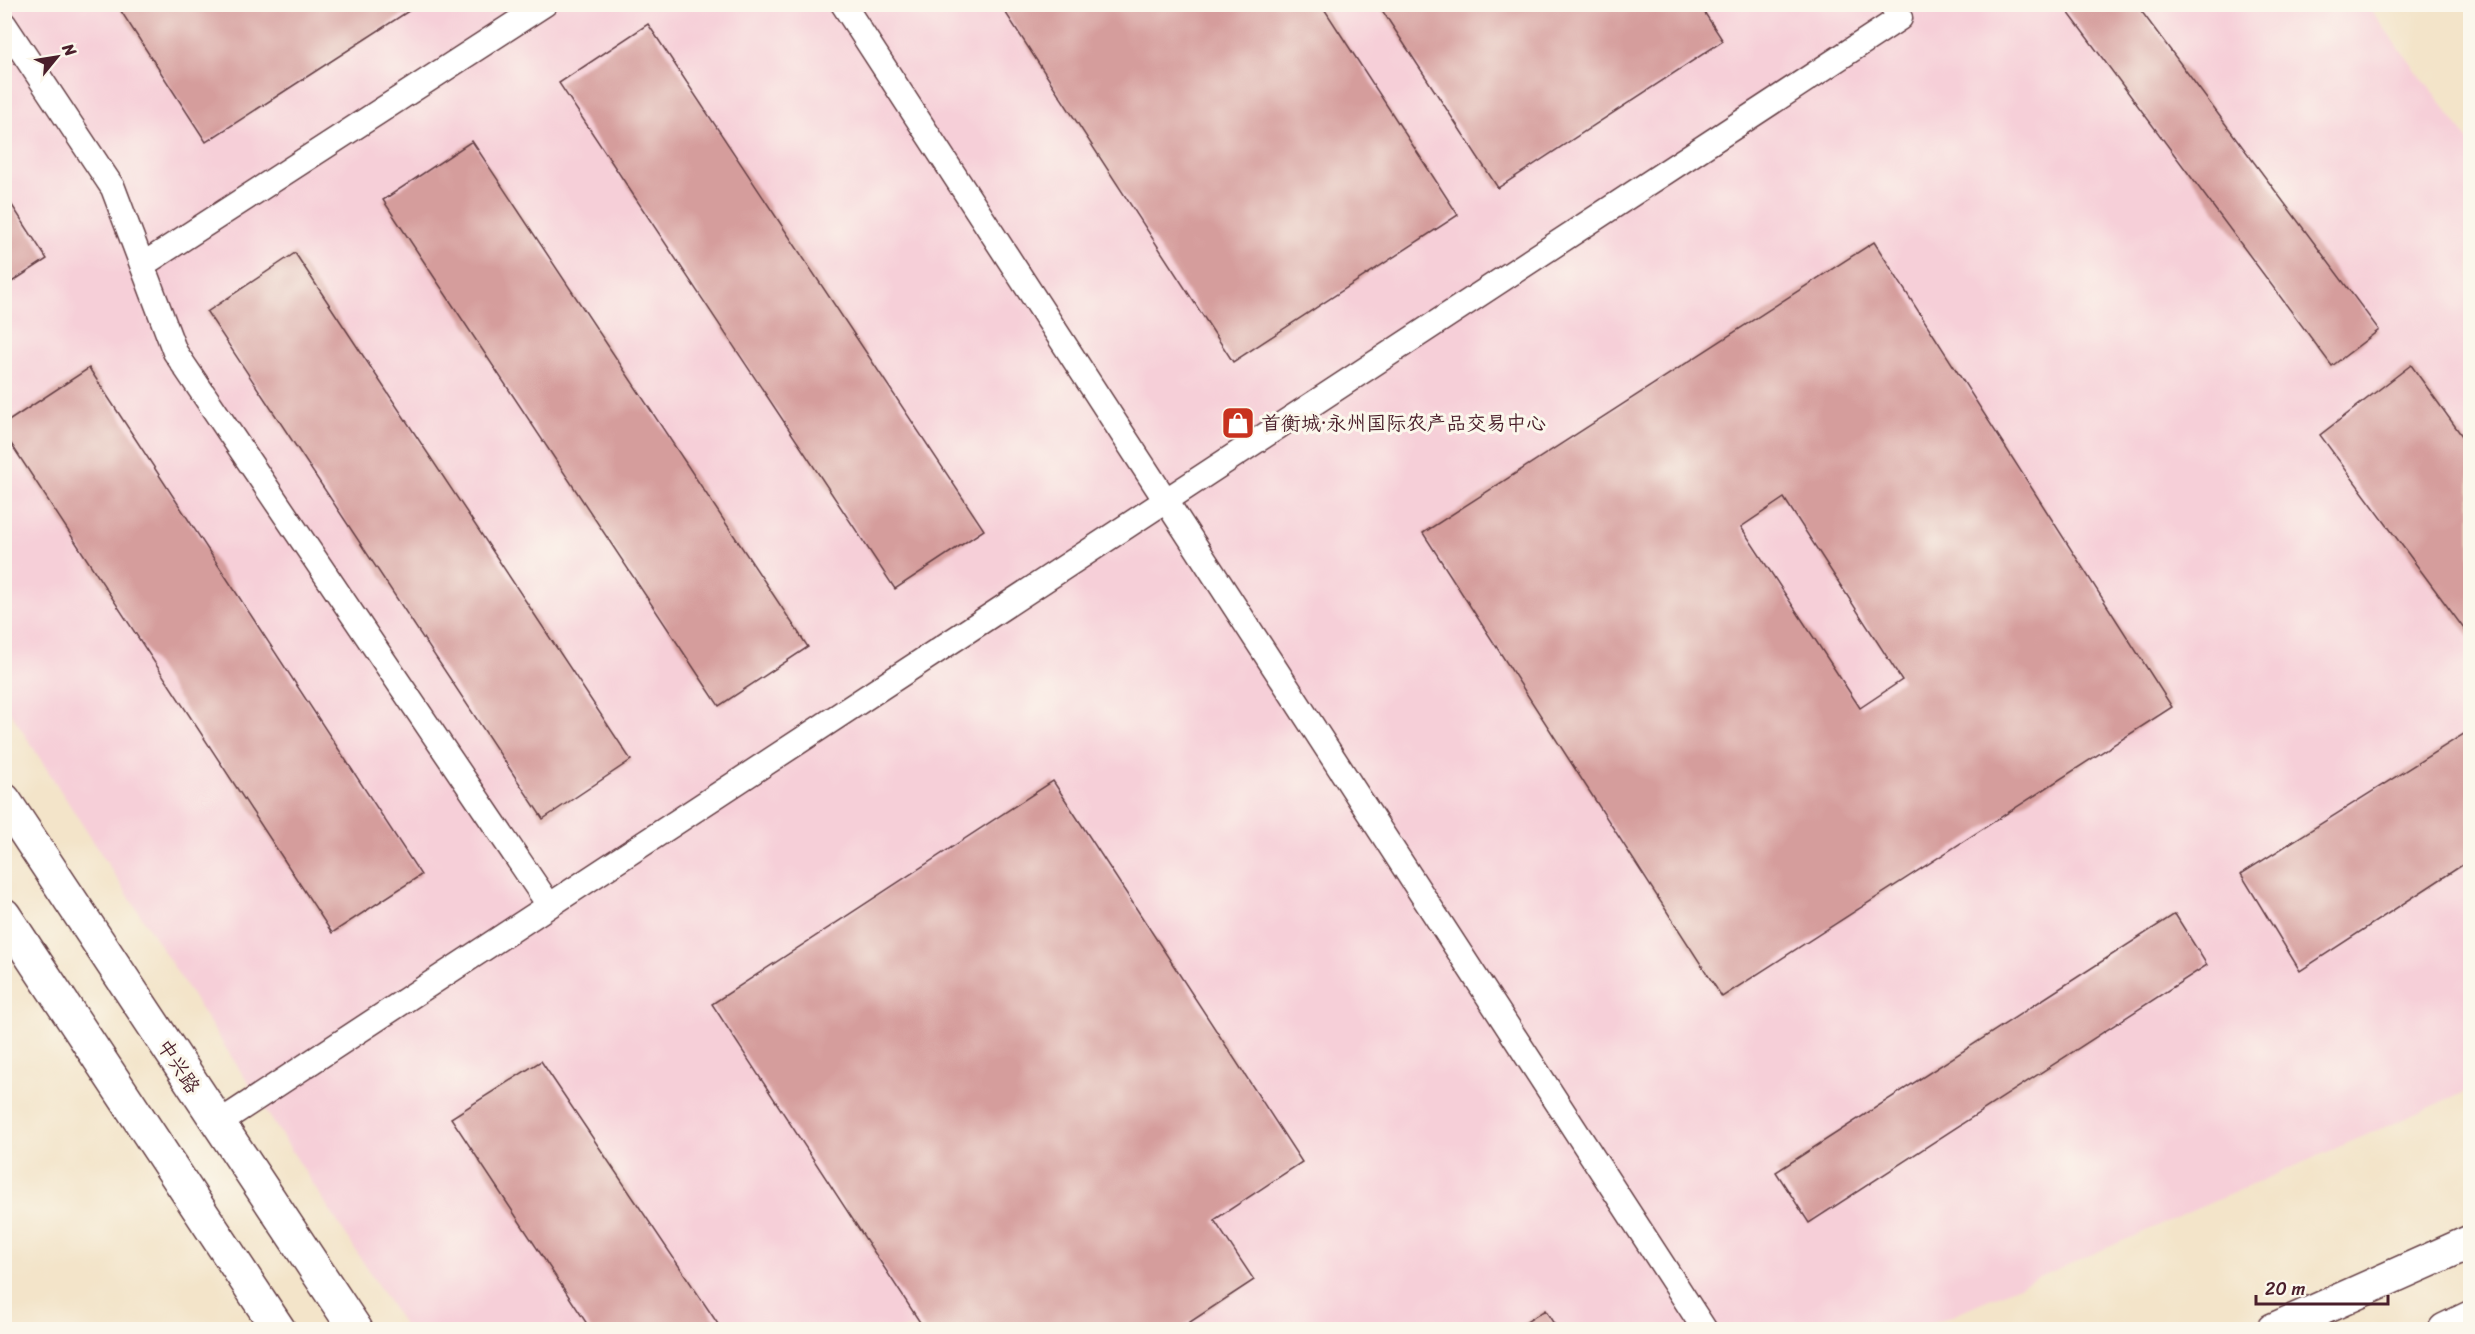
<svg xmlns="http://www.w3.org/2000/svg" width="2475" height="1334" viewBox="0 0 2475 1334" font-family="Sriracha,'LXGW WenKai TC',sans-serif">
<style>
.built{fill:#f6cfd8}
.building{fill:#d59d9c;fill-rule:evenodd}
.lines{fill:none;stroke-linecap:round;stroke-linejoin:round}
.service-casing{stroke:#633d43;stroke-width:27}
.tertiary-casing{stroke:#633d43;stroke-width:36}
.service{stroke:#fff;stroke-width:24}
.tertiary{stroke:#fff;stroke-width:33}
.labels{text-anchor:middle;stroke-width:6;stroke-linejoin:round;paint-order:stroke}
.poi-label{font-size:20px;fill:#4a1f2b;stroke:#fbf7ec;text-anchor:start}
.street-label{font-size:20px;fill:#4a1f2b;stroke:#fbf7ec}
</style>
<rect width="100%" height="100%" fill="#fbf7ec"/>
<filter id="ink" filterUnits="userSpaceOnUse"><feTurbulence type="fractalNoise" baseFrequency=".0167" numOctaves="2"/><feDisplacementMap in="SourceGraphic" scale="12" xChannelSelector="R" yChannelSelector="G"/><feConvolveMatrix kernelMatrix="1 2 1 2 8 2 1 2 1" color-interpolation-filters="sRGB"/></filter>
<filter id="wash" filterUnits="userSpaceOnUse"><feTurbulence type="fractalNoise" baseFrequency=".008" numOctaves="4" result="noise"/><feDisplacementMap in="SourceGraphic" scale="24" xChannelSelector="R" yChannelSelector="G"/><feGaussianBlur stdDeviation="1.35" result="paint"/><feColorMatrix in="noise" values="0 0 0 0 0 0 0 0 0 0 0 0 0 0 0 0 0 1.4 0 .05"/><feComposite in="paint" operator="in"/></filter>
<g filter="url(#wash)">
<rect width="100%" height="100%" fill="#f3e4c9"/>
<path class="built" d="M5 5H2367L2470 142V1090L1920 1329H406L5 704Z"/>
<g id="blocks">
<path class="building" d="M1000 4H1321L1458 215 1233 362Z
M1378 4H1699L1723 41 1498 188Z
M2062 4H2136L2379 330 2332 366Z
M117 5H418L206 142Z
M648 24 984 530 895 589 559 83Z
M472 141 808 647 719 706 383 200Z
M4 193 47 259 4 287Z
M1874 242 2172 707 1722 997 1423 533ZM1784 498 1902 680 1860 708 1741 527Z
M295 253 631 760 543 819 207 312Z
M2411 365 2470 447V637L2320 435Z
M89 368 421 875 332 933 4 433V424Z
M2470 730V860L2300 971 2241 874Z
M1053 781 1302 1162 1214 1220 1254 1280 1178 1330H925L712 1004Z
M2175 914 2207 965 1809 1223 1776 1172Z
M541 1061 722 1330H591L451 1118Z
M1545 1310 1558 1330H1514Z"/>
</g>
</g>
<g filter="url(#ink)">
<use href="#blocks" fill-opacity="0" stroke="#633d43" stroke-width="1.5"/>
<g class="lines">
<defs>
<path id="service" d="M843 4 1705 1330
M4 24 113 188 175 352 549 905
M144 264 545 4
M217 1124 1900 18 1891 4"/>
<path id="tertiary" d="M4 800 356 1330
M4 915 279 1330
M2273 1330 2470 1242
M2445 1330 2470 1318"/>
</defs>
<use href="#service" class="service-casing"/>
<use href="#tertiary" class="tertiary-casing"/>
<use href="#service" class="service"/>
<use href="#tertiary" class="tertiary"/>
</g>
</g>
<defs>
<symbol id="shop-square" viewBox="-11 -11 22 22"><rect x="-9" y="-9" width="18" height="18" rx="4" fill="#c8321e" stroke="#fbf7ec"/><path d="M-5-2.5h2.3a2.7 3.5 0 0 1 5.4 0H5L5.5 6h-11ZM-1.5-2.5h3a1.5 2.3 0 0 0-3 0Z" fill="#fff"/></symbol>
</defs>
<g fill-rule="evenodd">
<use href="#shop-square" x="1219" y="404" width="38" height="38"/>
</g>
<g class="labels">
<g class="poi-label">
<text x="1261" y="430">首衡城·永州国际农产品交易中心</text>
</g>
<g class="street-label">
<text transform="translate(179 1066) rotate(57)" y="7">中兴路</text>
</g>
</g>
<rect width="2475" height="1334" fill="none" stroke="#fbf7ec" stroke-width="24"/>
<g transform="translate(57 57) rotate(60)" stroke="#fbf7ec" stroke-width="4.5" paint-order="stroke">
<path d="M0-4.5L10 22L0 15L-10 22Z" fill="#4a1f2b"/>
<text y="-9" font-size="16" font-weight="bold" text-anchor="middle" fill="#4a1f2b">N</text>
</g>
<path d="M2256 1295v9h132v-9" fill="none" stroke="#4a1f2b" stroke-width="3"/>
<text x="2265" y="1295" font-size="18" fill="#4a1f2b" stroke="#fbf7ec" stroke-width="4.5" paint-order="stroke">20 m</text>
</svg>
